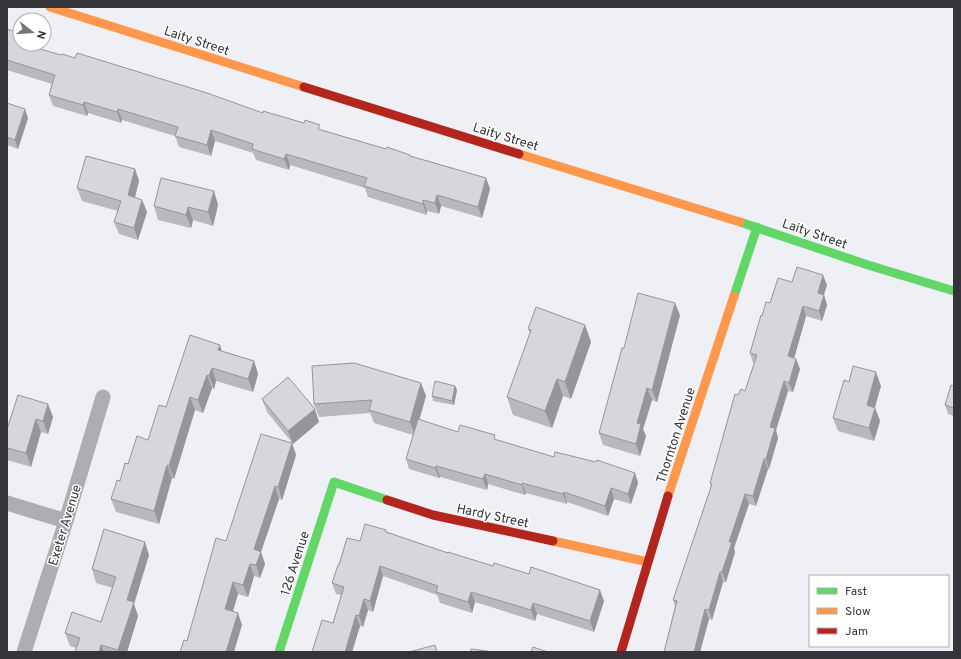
<svg xmlns="http://www.w3.org/2000/svg" width="961" height="659" viewBox="0 0 961 659" font-family="Overpass,sans-serif">
<style>
.lines{fill:none;stroke-linecap:round;stroke-linejoin:round}
.street{stroke:#aeaeb0;stroke-width:15}
.fast{stroke:#63d668;stroke-width:9}
.slow{stroke:#ff974d;stroke-width:9}
.jam{stroke:#b3261e;stroke-width:9}
.wall{fill:#b7b9bd}
.shaded-wall{fill:#95969a}
.building{fill:#d5d7dc;stroke:#95969a}
.labels{text-anchor:middle;stroke-width:3;stroke-linejoin:round;paint-order:stroke}
.street-label{font-size:13px;fill:#343439;stroke:#fff}
</style>
<rect width="100%" height="100%" fill="#eff0f6"/>
<g class="lines">
<path class="street" d="M7 503 66 521
M24 652 66 521 103 397"/>
<path class="fast" d="M740 222 868 265 954 291
M734 296 757 227
M279 652 334 482 387 500"/>
<path class="slow" d="M50 7 304 87
M519 154 740 222
M668 496 734 296
M553 541 648 562"/>
<path class="jam" d="M304 87 519 154
M387 500 433 515 553 541
M621 652 668 496"/>
</g>
<path class="wall" d="M7 29 20 44H28L29 46 322 130 386 149 411 156 486 178 490 189 482 218 441 206 439 214 427 211V215L368 197 365 188 290 165 289 170 256 160 253 153 215 141 211 156 179 147 175 136 122 120 121 123 88 113 87 116 53 106 49 95 52 84 7 70Z
M7 103 28 118 18 149 7 145Z
M135 169 139 181 135 198 142 200 147 212 138 240 119 234 114 222 118 211 82 201 77 188Z
M214 191 218 205 213 226 193 220 191 228 158 220 154 206Z
M792 282 827 285 824 295 827 305 822 321 806 316 794 358 796 359 800 369 793 392 788 391 776 430 778 438 769 469H768L756 506 749 504 734 548 735 552 726 582H723L712 620 709 619 700 652H664L675 606 673 600 711 486 710 483 738 395 745 391 754 363H753L750 353 762 316 770 303Z
M680 315 657 402 652 400 643 429 646 436 640 456 603 445 599 433 624 348Z
M585 325 591 342 571 399 563 396 552 428 513 415 507 397 530 333 528 329Z
M222 351 254 361 258 374 253 392 216 381 214 389 212 388 203 413 195 410 174 479 172 478 159 524 116 512 111 499 120 481 128 464 148 440 166 407Z
M849 382 881 386 875 408 880 421 874 441 838 431 833 418Z
M421 383 426 396 419 420 458 432 497 440 554 457 635 473 638 483 631 504 614 499 608 516 567 502V504L526 493 525 495 488 484 487 490 440 477 439 478 409 469 406 459 413 435 374 423 370 413 319 417 314 404Z
M455 386 457 390 454 405 433 401 432 396Z
M954 386V416L948 414 945 405Z
M18 395 53 417 48 434 41 432 31 467 7 460V429Z
M262 399 319 422 293 444 267 412Z
M292 443 296 455 282 500 279 499 261 552 265 564 260 578 254 576 248 597 238 594 233 611 242 625 187 641 226 541Z
M387 532 448 553 604 601 594 632 537 614 535 621 475 602 472 613 440 603 437 595 383 576 373 612 368 610 363 627 360 626 352 652H312L333 623 341 595 336 594 332 583 360 541Z
M149 555 134 604 138 616 127 652H75L76 648 70 646 65 633 101 622 113 588 96 583 92 569Z"/>
<path class="shaded-wall" d="M84 102 88 113 87 116 83 105Z
M25 109 28 118 18 149 15 140Z
M118 109 122 120 121 123 117 112Z
M211 130 215 141 211 156 207 145Z
M286 154 290 165 289 170 284 159Z
M135 169 139 181 132 207 128 195Z
M486 178 490 189 482 218 478 207Z
M214 191 218 205 213 226 208 212Z
M437 195 441 206 439 214 435 203Z
M142 200 147 212 138 240 134 228Z
M423 200 427 211V215L423 204Z
M188 207 193 220 191 228 186 215Z
M823 275 827 285 821 303 818 293Z
M824 295 827 305 822 321 819 311Z
M675 303 680 315 657 402 652 390Z
M803 306 806 316 792 366 788 356Z
M585 325 591 342 571 399 565 382Z
M220 345 224 358 218 350Z
M796 359 800 369 793 392 789 383Z
M254 361 258 374 253 392 248 379Z
M212 368 216 381 214 389 209 376Z
M876 372 881 386 871 419 867 405Z
M207 375 212 388 203 413 198 400Z
M557 379 563 396 552 428 545 411Z
M784 381 788 391 776 430 778 438 769 469 766 459 770 427Z
M421 383 426 396 415 435 410 422Z
M455 386 457 390 454 405 452 401Z
M647 388 652 400 643 429 646 436 640 456 636 444 637 423Z
M190 397 195 410 174 479 169 466Z
M48 404 53 417 48 434 43 421Z
M875 408 880 421 874 441 869 428Z
M315 409 319 422 293 444 288 431Z
M36 419 41 432 31 467 26 453Z
M292 443 296 455 282 500 278 487Z
M764 459 768 469 756 506 753 496Z
M167 465 172 478 159 524 154 511Z
M436 466 440 477 439 478 435 468Z
M635 473 638 483 631 504 628 494Z
M485 474 488 484 487 490 483 479Z
M522 483 526 493 525 495 522 485Z
M275 486 279 499 261 552 265 564 260 578 256 565 254 549Z
M611 488 614 499 608 516 605 506Z
M564 492 567 502V504L563 494Z
M745 494 749 504 734 548 735 552 726 582 722 572 729 542Z
M145 542 149 555 134 604 138 616 127 652H119L118 650 127 600Z
M250 564 254 576 248 597 243 585Z
M380 566 383 576 373 612 370 601Z
M720 572 723 582 712 620 709 610Z
M233 582 238 594 230 621 225 609Z
M600 590 604 601 594 632 590 621Z
M471 592 475 602 472 613 468 602Z
M364 599 368 610 363 627 359 616Z
M533 603 537 614 535 621 531 610Z
M705 609 709 619 700 652H694Z
M238 613 242 625 234 652H226Z
M356 615 360 626 352 652H345Z
M101 645 104 652H99Z"/>
<path class="building" d="M7 29 20 33V44H23L61 55 62 54 75 58 77 53 207 93 263 113V111L304 123 305 120 320 125 318 129 386 149 387 147 410 155V156L486 178 478 207 437 195 435 203 423 200V204L364 186 367 178 286 154 284 159 252 149 253 144 211 130 207 145 175 136 178 127 118 109 117 112 84 102 83 105 49 95 55 75 7 60Z
M7 103 25 109 15 140 7 137Z
M86 156 135 169 128 195 142 200 134 228 114 222 121 201 77 188Z
M161 178 214 191 208 212 188 207 186 215 154 206Z
M797 267 823 275 818 293 824 295 819 311 803 306 788 356 796 359 789 383 784 381 770 427 775 428 766 459H764L753 496 745 494 729 542H732L722 572H720L709 610 705 609 694 652H664L677 601 673 600 712 484 710 483 735 394 738 395 741 389 745 391 757 355 750 353 761 315 762 316 766 302 770 303 778 278 792 282Z
M638 293 675 303 652 390 647 388 637 423 641 424 636 444 599 433 622 348H624Z
M536 307 585 325 565 382 557 379 545 411 507 397 531 330 528 329Z
M190 335 220 345 218 350 254 361 248 379 212 368 209 376 207 375 198 400 190 397 169 466 167 465 154 511 111 499 117 480 120 481 125 463 128 464 137 436 148 440 159 405 166 407Z
M354 363 421 383 410 422 369 410 372 400 314 404 312 366Z
M853 366 876 372 867 405 875 408 869 428 833 418 844 380 849 382Z
M288 377 315 409 288 431 262 399Z
M435 381 455 386 452 401 432 396Z
M951 385 954 386V408L945 405Z
M18 395 48 404 43 421 36 419 26 453 7 448V429Z
M418 419 458 432 460 425 495 435 494 439 554 457 555 452 596 462 597 460 635 473 628 494 611 488 605 506 564 492 563 494 522 483V485L485 474 483 479 436 466 435 468 406 459Z
M261 434 292 443 278 487 275 486 254 549 261 552 256 565 250 564 243 585 233 582 225 609 238 613 226 652H180L184 640 187 641 216 538 226 541Z
M365 524 386 530V532L448 553V552L493 566 494 563 529 574 531 567 600 590 590 621 533 603 531 610 471 592 468 602 436 592 438 586 380 566 370 601 364 599 359 616 356 615 345 652H312L322 620 333 623 344 587 332 583 338 565H339L347 538 360 541Z
M104 529 145 542 127 600 134 602 118 650 101 645 99 652H75L80 638 65 633 72 612 101 622 116 577 92 569Z
M435 645 437 652H409Z
M533 647 548 652H531Z
M471 649 494 652H471Z"/>
<g class="labels">
<g class="street-label">
<text transform="translate(197 40) rotate(18)" y="5">Laity Street</text>
<text transform="translate(506 136) rotate(17)" y="5">Laity Street</text>
<text transform="translate(815 233) rotate(19)" y="5">Laity Street</text>
<text transform="translate(675 435) rotate(-72)" y="5">Thornton Avenue</text>
<text transform="translate(493 515) rotate(12)" y="5">Hardy Street</text>
<text transform="translate(64 525) rotate(-73)" y="5">Exeter Avenue</text>
<text transform="translate(294 563) rotate(-72)" y="5">126 Avenue</text>
</g>
</g>
<rect width="961" height="659" fill="none" stroke="#343439" stroke-width="16"/>
<rect x="809" y="575" width="140" height="72" fill="#ffffff" stroke="#aeaeb0"/>
<rect x="817" y="588" width="20" height="6" fill="#63d668" stroke="#aeaeb0"/>
<text x="845" y="595" font-size="12" fill="#343439">Fast</text>
<rect x="817" y="608" width="20" height="6" fill="#ff974d" stroke="#aeaeb0"/>
<text x="845" y="615" font-size="12" fill="#343439">Slow</text>
<rect x="817" y="628" width="20" height="6" fill="#b3261e" stroke="#aeaeb0"/>
<text x="845" y="635" font-size="12" fill="#343439">Jam</text>
<g transform="translate(32 32) rotate(107)"><circle r="19" fill="#ffffff" stroke="#aeaeb0"/>
<path d="M0-3L7 15L0 10L-7 15Z" fill="#75767b"/>
<text y="-6" font-size="11" font-weight="bold" text-anchor="middle" fill="#343439">N</text>
</g>
</svg>
